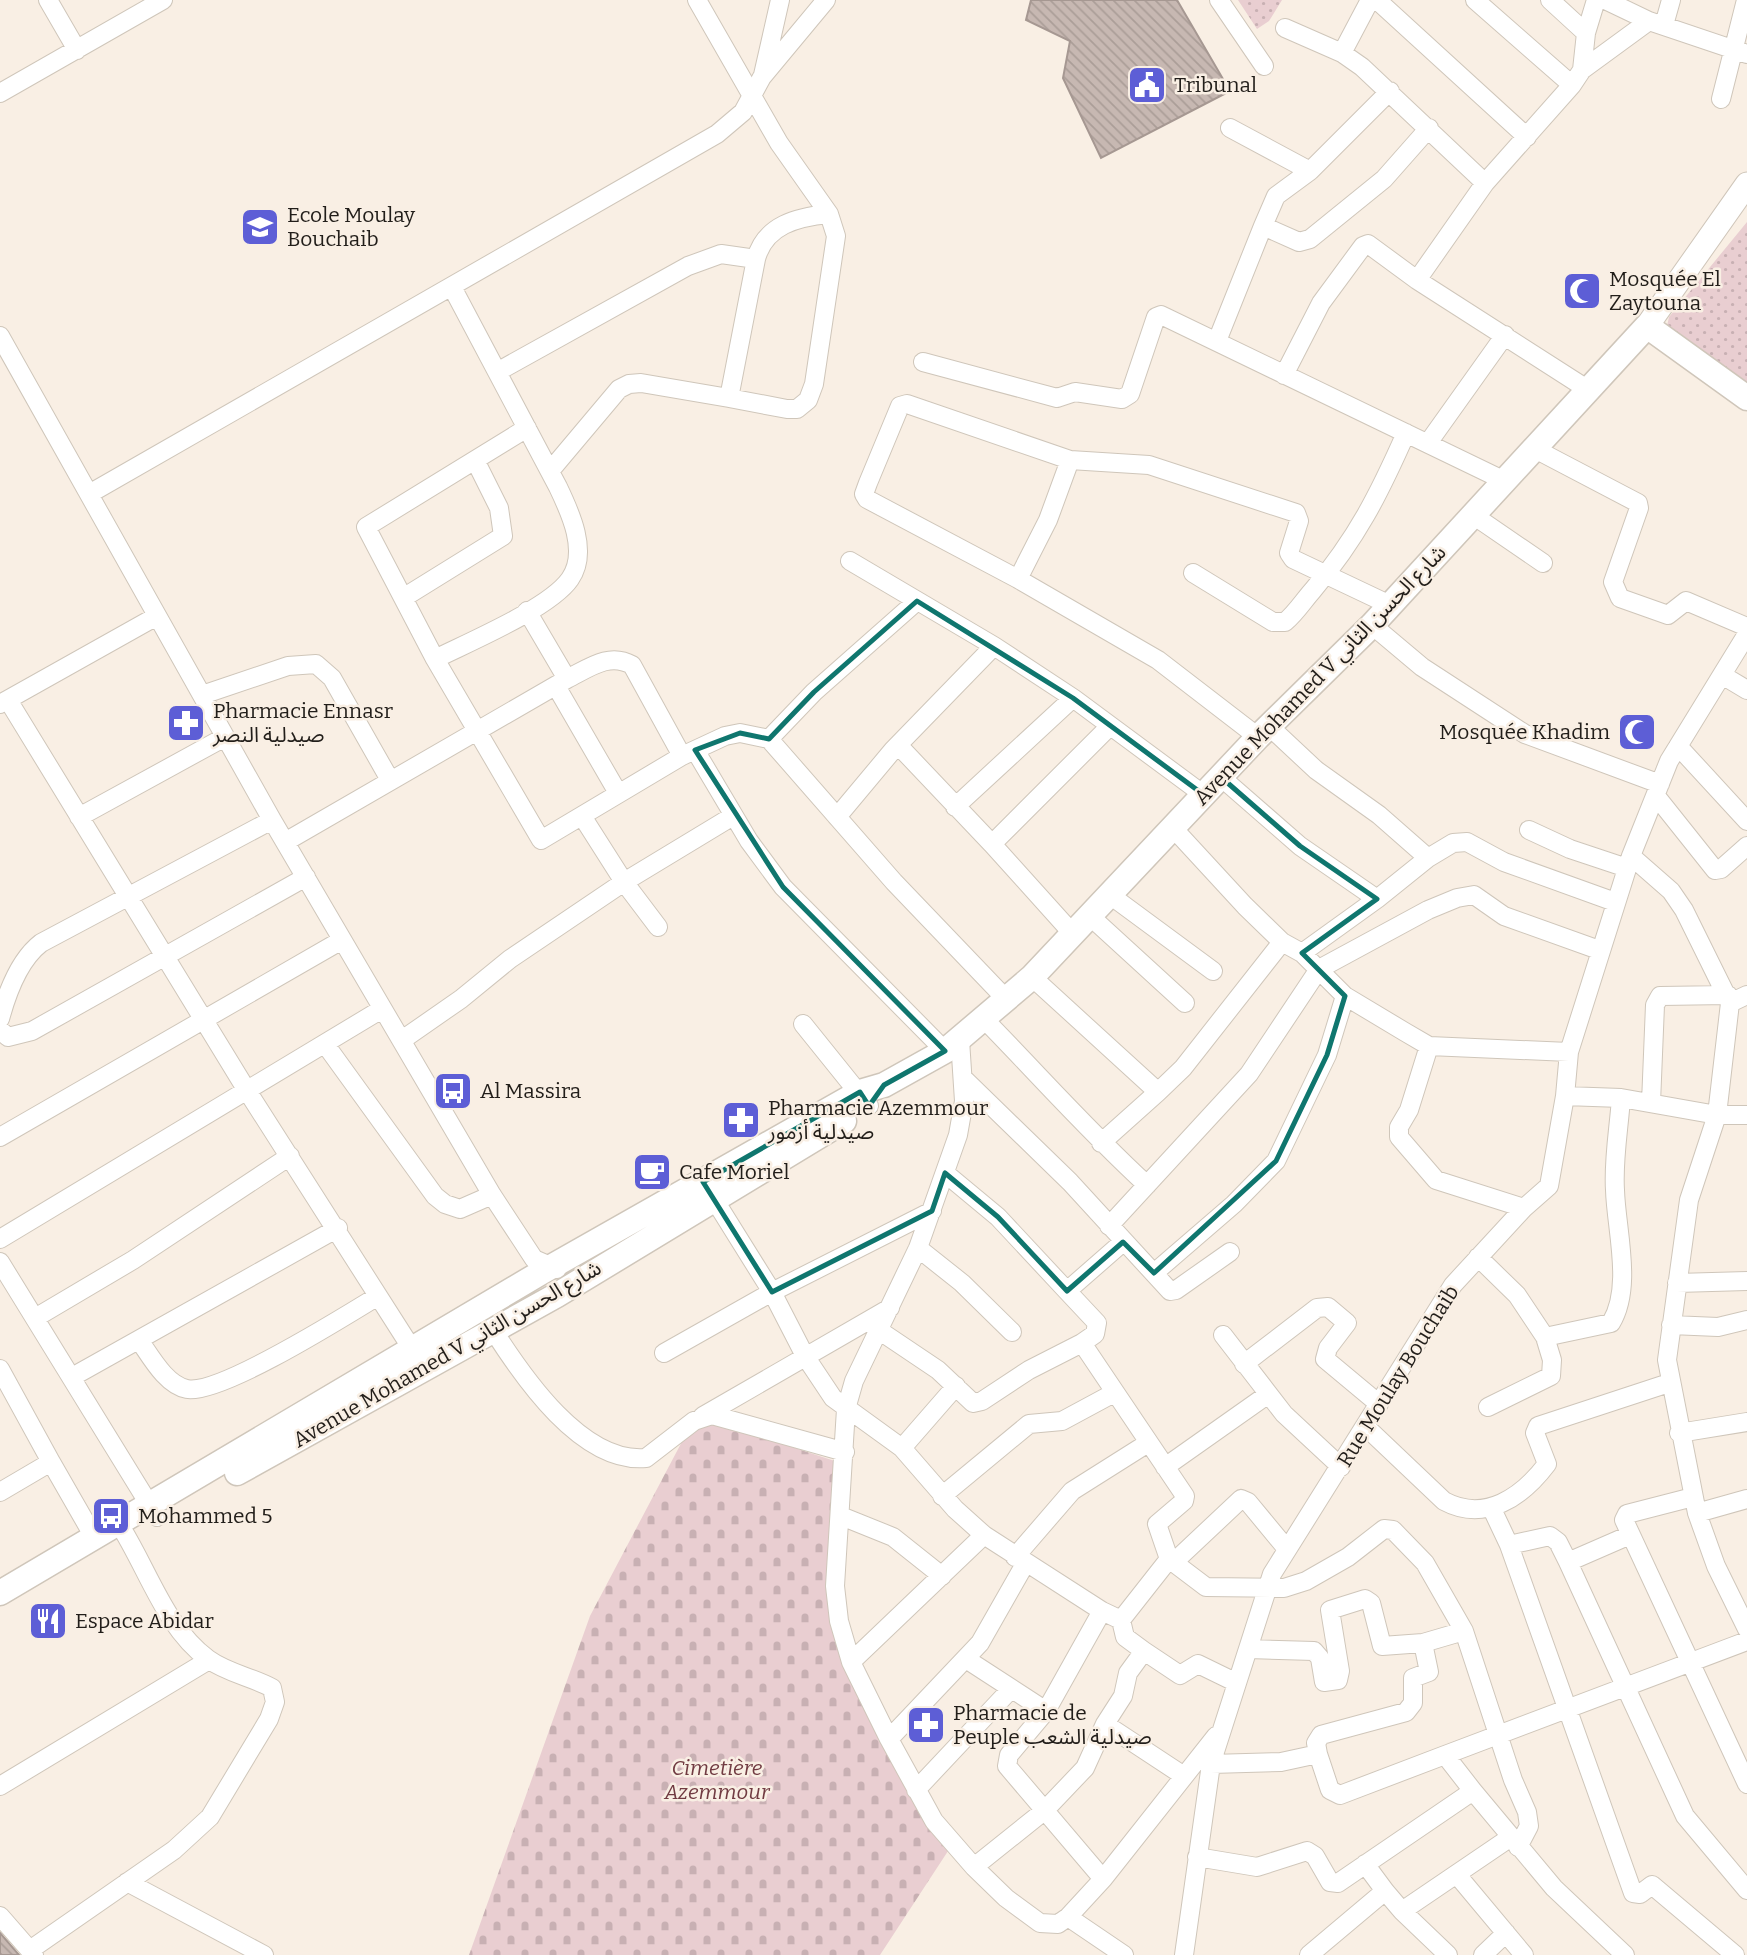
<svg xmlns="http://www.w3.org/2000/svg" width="1747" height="1955" viewBox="0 0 1747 1955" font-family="Bitter,'Noto Sans Arabic',serif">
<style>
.grass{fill:url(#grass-dots)}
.cemetery{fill:url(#cemetery-stones)}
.building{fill:url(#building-back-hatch);stroke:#a69892;stroke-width:2}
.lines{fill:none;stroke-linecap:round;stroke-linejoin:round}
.minor-casing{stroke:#cfc6ba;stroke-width:20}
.tertiary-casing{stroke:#cfc6ba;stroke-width:25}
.secondary-casing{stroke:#cfc6ba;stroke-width:27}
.minor{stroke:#fff;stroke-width:18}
.tertiary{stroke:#fff;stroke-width:23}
.secondary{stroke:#fff;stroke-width:24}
.marked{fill:none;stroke:#0f766e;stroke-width:5;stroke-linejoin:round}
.labels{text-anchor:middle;stroke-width:5;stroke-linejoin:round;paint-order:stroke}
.poi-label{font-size:21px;fill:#221e1a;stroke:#f9efe4;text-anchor:start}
.street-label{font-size:21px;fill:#221e1a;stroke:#f9efe4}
.park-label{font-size:21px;font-style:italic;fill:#713b42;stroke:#f9efe4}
</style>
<defs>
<pattern id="grass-dots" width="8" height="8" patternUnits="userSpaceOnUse" patternTransform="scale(1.75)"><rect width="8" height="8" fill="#e9ced1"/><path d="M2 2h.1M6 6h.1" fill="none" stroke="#c8b0b3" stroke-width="1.8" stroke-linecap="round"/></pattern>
<pattern id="cemetery-stones" width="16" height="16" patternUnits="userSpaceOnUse" patternTransform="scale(1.75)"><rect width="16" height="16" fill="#e9ced1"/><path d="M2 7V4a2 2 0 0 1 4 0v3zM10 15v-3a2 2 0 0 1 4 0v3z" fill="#c8b0b3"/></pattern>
<pattern id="building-back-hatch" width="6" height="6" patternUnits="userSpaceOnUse" patternTransform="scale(1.75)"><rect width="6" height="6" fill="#c7b8b2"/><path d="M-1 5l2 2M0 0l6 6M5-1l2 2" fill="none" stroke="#ab9e98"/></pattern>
</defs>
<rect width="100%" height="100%" fill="#f9efe4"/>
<path class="grass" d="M1238 0H1282L1269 21 1257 29Z
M1747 222V392L1665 335 1669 317Z"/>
<path class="cemetery" d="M709 1420 844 1464 832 1595 895 1758 950 1848 880 1955H469L590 1616 686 1434Z"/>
<path class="building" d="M1031 0H1177L1230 91 1101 158 1063 78 1070 41 1026 20Z
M0 1933 19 1955H0Z"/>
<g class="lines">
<defs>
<path id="minor" d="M48 0 77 50
M1219 0 1264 66
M1377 0 1527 137
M1475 0 1572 85
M1550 0 1586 33 1582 70
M1605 0 1649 21
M1664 25 1671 0
M1285 28 1342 53 1362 67 1485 183 1572 85 1582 70 1649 21 1747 54
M1586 33 1596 0
M1342 53 1370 0
M763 75 780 0
M0 93 163 0
M1721 99 1746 0
M1230 128 1310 171 1390 91
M1263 226 1276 196 1310 171
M756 259C765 225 797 217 829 214
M1417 280 1485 183
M452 287 558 487C570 512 589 552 570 579 550 608 469 642 435 659L541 840 682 756 725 736 740 733 769 739 894 882 1006 999
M0 336 272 820 492 1195 534 1259 557 1269
M1217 341 1263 226 1299 242 1310 239 1384 179 1429 128
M923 362 1057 398 1075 392 1122 399 1130 394 1156 317 1161 315 1505 481
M497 372 688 266 721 254 756 259 729 398 787 409H797L808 400 814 384 836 236 829 214 779 143 697 0
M1284 375 1321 303 1363 246 1368 244 1417 280 1587 389
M1428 443 1505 335
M1533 448 1638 503 1639 508 1613 582 1620 598 1668 615 1686 601 1747 627
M550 471 619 389 629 384 641 383 729 398
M89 494 717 134 743 112 762 77 826 0
M1473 515 1543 563
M850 561 994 646 1073 698 1204 795
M1193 573 1273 622H1285C1296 613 1304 600 1313 590 1357 538 1379 494 1406 433
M1018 579 1048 520 1070 460
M403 598 503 536 499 508 475 460
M527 611 567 679
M1372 625 1422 667 1525 734 1660 784
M435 659 366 527 527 428
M1722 675 1747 690
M556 686 618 793
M202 695 288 666 316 664 332 678 390 780
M8 700 246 1089 412 1349
M0 704 157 616
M1269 726 1316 770 1379 815 1428 858 1453 843 1467 842 1504 862 1615 902
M1258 737 1158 660 1018 579 867 499 864 494 868 483 900 406 907 404 1070 460 1149 465 1296 513 1299 521 1289 553 1293 559 1390 605
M769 739 814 692 917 601
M898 745 992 844
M1678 746 1747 821
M695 750 749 841 783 887 945 1051
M1222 778 1300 846 1377 899 1428 858
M1656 796 1715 870 1721 869 1747 846
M955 807 1073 698
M582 816 624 882 658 927
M79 817 225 737
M837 817 893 750 994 646
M1174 829 1245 906 1282 942 1302 953 1345 996 1405 1032 1429 1046 1569 1052
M1529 830 1570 849 1627 868
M285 842 567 679C589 668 609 652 632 665L682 756
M1631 856 1671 891 1684 910 1730 1003 1717 1115 1689 1200 1667 1360 1697 1513 1716 1566 1747 1629
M1110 895 1213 971
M1091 917 1185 1003
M1073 934 992 844 1110 726
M1302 953 1377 899
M1032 977 1158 1092 1101 1143
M1730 1003 1747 995
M983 1018C1038 1074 1089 1132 1147 1185
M0 1019C7 993 19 960 41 943L272 820
M803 1024 869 1106
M0 1030 8 1037 32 1031 306 877
M402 1040 461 999 510 959 624 882 733 816
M960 1040 964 1101 958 1135 918 1248 854 1381 846 1409 835 1586 839 1621 851 1662 889 1739 934 1821 974 1867 1006 1898 1040 1923 1058 1924 1068 1917 1103 1879 1216 1736
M325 1044 435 1196 445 1204 460 1209 492 1195
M1429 1046 1409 1110 1399 1127V1137L1436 1180 1524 1208
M964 1079 1070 1182 1170 1291 1176 1290 1230 1252
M1158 1092 1183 1068 1282 942
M1565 1096 1621 1098 1717 1115H1747
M1651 1103 1655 1005 1660 996 1728 995
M0 1137 342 940
M945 1173 998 1217 1067 1291 1123 1242
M709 1191 772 1292 805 1356 833 1398 902 1448 955 1509 984 1535 1102 1611 1121 1620 1169 1559 1206 1587 1284 1588 1306 1581 1348 1557 1384 1529 1393 1530 1425 1563 1464 1631 1513 1780 1527 1812 1529 1826 1518 1847
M1109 1226 1249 1074 1319 969 1428 910 1457 898 1474 895 1504 916 1599 950
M0 1239 382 1009
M918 1248 962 1283 1012 1332
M1478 1257 1517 1295 1545 1337 1611 1323C1633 1287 1616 1229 1615 1190 1613 1160 1619 1128 1621 1098
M0 1262 157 1517
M1154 1273 1234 1204 1276 1161 1327 1055 1345 996
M1677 1283 1747 1281
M1067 1291 1097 1323 1095 1334 1082 1343 1185 1496 1184 1501 1157 1524 1169 1559
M35 1318 133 1260 290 1156
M1671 1325 1718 1327 1747 1320
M493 1330C523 1377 582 1464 646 1458L694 1421 712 1415 845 1452
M880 1331 938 1370 973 1403 982 1401 1029 1370 1082 1343
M1223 1335 1284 1414 1341 1467
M139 1340C151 1357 166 1385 187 1389 220 1395 345 1316 378 1296
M664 1353 772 1292 932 1211
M1244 1364 1317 1308 1328 1307 1347 1323 1328 1348 1325 1359 1379 1404
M0 1369 51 1462 0 1492
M72 1377 338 1228
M1488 1407 1551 1376 1552 1360 1545 1337
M703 1416 890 1308
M1366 1427 1444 1501C1485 1523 1522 1497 1547 1464L1535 1433 1538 1426 1669 1383
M1679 1433 1747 1422
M902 1448 956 1386
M51 1462 94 1537
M1165 1467 1267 1395
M942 1496 1029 1424 1062 1421 1114 1393
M1693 1497 1627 1514 1624 1520 1747 1784
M1492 1509 1509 1545 1550 1536 1558 1542 1568 1562 1630 1535
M1697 1513 1747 1499
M841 1516 893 1537 942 1576
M1509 1545 1633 1893 1640 1894 1652 1885 1735 1955
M1015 1557 1072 1491 1148 1443
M1174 1562 1241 1499 1248 1502 1286 1548
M1568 1562 1685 1816 1747 1890
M1248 1649 1314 1651 1320 1658 1324 1682 1338 1680 1340 1671 1330 1610 1365 1599 1371 1603 1382 1646 1423 1643
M1144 1651 1180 1675 1198 1664 1237 1683
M966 1659 1046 1711 1102 1611
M851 1662 984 1535
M1046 1711 1009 1755 1007 1766 1103 1879
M1105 1724 1184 1776
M889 1739 980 1643 1025 1564
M1318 1754 1330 1790 1340 1795 1445 1755
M1211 1764 1281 1762 1318 1754 1316 1743 1321 1735 1406 1712 1413 1703V1678L1429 1672 1423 1643 1464 1631
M0 1786 209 1660
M916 1790 1010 1690
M1473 1791 1554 1888 1625 1955
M1197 1857 1257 1867 1307 1851 1315 1856 1330 1882 1338 1883 1473 1791 1445 1755 1747 1641
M974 1867 1044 1811 1085 1768 1105 1724 1123 1696 1128 1673 1144 1651 1125 1637 1121 1620
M1458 1876 1524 1955
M127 1882 264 1955
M1385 1891 1402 1911 1511 1837
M1402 1911 1448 1955
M0 1916 34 1955
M1068 1917 1124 1955
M30 1950 174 1850 210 1817 269 1719 275 1702 272 1688C252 1677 227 1673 208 1659 165 1628 147 1567 119 1524
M1184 1955 1211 1764 1272 1574 1453 1285 1524 1208 1549 1186 1565 1096 1569 1052 1631 856 1669 761 1747 634
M1309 1955 1385 1891 1365 1864
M1483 1955 1506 1933"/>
<path id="tertiary" d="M1647 326 1747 184"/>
<path id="secondary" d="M237 1473 557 1295 844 1121
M0 1593 542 1272 860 1092 884 1085 945 1051 1032 977 1258 737 1372 625 1647 326 1747 398"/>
</defs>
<use href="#minor" class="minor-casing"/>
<use href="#tertiary" class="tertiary-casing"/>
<use href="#secondary" class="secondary-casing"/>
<use href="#minor" class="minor"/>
<use href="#tertiary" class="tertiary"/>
<use href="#secondary" class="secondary"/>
</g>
<path class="marked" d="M917 601 1073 698 1204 795 1222 778 1300 846 1377 899 1302 953 1345 996 1327 1055 1276 1161 1154 1273 1123 1242 1067 1291 998 1217 945 1173 932 1211 772 1292 703 1182 860 1092 869 1106 884 1085 945 1051 783 887 695 750 740 733 769 739 814 692Z"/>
<defs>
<symbol id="civic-square" viewBox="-11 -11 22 22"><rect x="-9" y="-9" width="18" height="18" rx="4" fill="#5d5ed6" stroke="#f9efe4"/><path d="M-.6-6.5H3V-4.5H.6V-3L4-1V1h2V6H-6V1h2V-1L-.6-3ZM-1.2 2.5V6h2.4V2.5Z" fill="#fff"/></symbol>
<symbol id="school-square" viewBox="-11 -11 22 22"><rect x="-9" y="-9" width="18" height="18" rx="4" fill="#5d5ed6" stroke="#f9efe4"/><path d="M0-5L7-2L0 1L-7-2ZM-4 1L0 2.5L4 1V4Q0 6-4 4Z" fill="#fff"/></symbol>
<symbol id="mosque-square" viewBox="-11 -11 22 22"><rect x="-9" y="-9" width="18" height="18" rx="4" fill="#5d5ed6" stroke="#f9efe4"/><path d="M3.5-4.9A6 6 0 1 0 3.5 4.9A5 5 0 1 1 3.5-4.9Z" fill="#fff"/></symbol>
<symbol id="pharmacy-square" viewBox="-11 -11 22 22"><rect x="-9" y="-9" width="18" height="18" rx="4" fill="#5d5ed6" stroke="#f9efe4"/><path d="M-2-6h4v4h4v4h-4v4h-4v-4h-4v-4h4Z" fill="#fff"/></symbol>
<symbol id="bus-square" viewBox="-11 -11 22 22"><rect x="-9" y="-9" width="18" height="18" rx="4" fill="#5d5ed6" stroke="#f9efe4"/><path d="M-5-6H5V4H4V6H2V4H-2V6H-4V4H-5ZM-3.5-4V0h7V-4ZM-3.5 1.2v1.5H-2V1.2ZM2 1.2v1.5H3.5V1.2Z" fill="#fff"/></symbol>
<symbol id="cafe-square" viewBox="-11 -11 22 22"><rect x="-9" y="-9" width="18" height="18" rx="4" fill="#5d5ed6" stroke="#f9efe4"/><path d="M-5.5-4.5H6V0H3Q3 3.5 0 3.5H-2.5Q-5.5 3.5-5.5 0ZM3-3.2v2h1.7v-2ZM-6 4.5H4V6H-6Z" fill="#fff"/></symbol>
<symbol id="restaurant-square" viewBox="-11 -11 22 22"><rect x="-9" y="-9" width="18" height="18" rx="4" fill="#5d5ed6" stroke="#f9efe4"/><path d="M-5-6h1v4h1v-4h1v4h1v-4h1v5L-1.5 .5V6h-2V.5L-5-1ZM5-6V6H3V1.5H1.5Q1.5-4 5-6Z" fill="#fff"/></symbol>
</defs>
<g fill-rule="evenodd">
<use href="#civic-square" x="1125" y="63" width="44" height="44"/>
<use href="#school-square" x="238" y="205" width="44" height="44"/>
<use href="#mosque-square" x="1560" y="269" width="44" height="44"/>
<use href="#pharmacy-square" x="164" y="701" width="44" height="44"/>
<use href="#mosque-square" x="1615" y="710" width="44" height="44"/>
<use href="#bus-square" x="431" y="1069" width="44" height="44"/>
<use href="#pharmacy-square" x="719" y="1098" width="44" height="44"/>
<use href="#cafe-square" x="630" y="1150" width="44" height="44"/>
<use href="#bus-square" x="89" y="1494" width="44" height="44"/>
<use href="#restaurant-square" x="26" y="1599" width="44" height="44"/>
<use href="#pharmacy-square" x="904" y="1703" width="44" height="44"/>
</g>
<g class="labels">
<g class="poi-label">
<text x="1174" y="92">Tribunal</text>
<text x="287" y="222">Ecole Moulay<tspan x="287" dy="24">Bouchaib</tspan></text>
<text x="1609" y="286">Mosquée El<tspan x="1609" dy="24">Zaytouna</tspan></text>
<text x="213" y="718">Pharmacie Ennasr<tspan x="213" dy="24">صيدلية النصر</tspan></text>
<text x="1610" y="739" text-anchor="end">Mosquée Khadim</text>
<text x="480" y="1098">Al Massira</text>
<text x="768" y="1115">Pharmacie Azemmour<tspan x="768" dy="24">صيدلية أزمور</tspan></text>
<text x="679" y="1179">Cafe Moriel</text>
<text x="138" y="1523">Mohammed 5</text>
<text x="75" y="1628">Espace Abidar</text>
<text x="953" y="1720">Pharmacie de<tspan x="953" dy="24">Peuple صيدلية الشعب</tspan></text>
</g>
<g class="street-label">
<text transform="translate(1320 675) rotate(-46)" y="7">Avenue Mohamed V شارع الحسن الثاني</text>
<text transform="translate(447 1354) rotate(-30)" y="7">Avenue Mohamed V شارع الحسن الثاني</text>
<text transform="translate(1398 1376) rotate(-58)" y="7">Rue Moulay Bouchaib</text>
</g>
<g class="park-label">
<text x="717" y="1775">Cimetière<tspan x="717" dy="24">Azemmour</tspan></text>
</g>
</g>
</svg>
